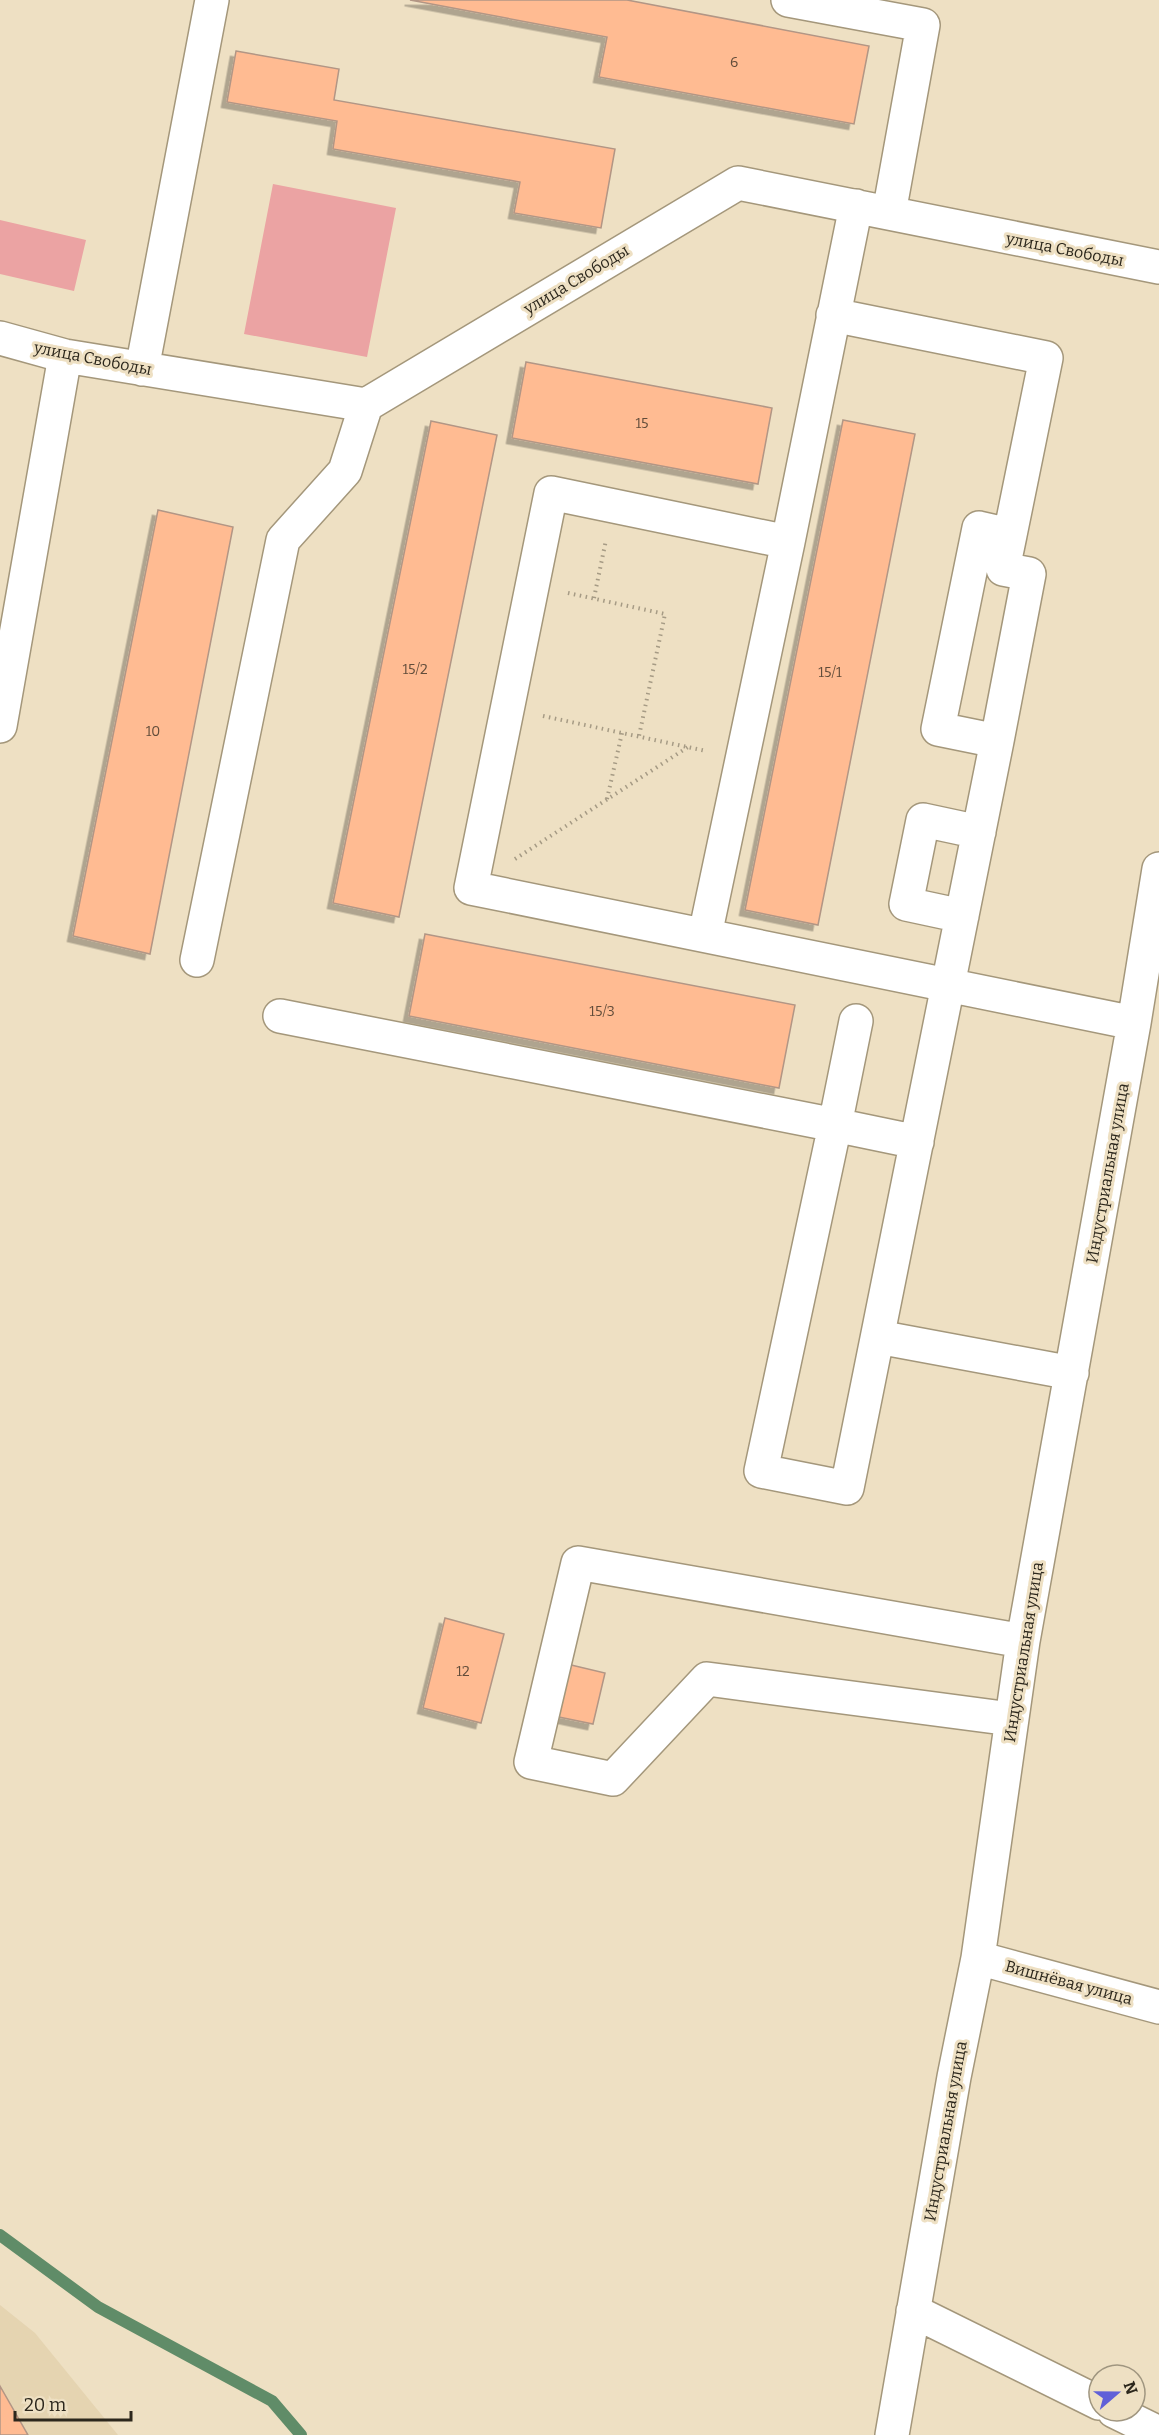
<svg xmlns="http://www.w3.org/2000/svg" width="1159" height="2435" viewBox="0 0 1159 2435" font-family="Bitter,serif">
<style>
.built{fill:#e5d4b1}
.green{fill:#eba3a3}
.lines{fill:none;stroke-linecap:round;stroke-linejoin:round}
.stream{stroke:#608c68;stroke-width:12}
.building{fill:#ffbb92;stroke:#b29685;stroke-width:1.5;filter:url(#shadow)}
.minor-casing{stroke:#a4977b;stroke-width:36}
.path{stroke:#a69b85;stroke-width:4;stroke-dasharray:1.5 4.5;stroke-linecap:butt}
.minor{stroke:#fff;stroke-width:33}
.labels{text-anchor:middle;stroke-width:6;stroke-linejoin:round;paint-order:stroke}
.number-label{font-size:14px;fill:#614c3a}
.street-label{font-size:16px;fill:#2c271c;stroke:#eee0c3}
</style>
<defs>
<filter id="shadow"><feDropShadow dx="-5.5" dy="5.5" stdDeviation="0" flood-color="#0004"/></filter>
</defs>
<rect width="100%" height="100%" fill="#eee0c3"/>
<path class="built" d="M0 2305 35 2333 118 2435H0Z"/>
<path class="green" d="M273 184 396 208 367 357 244 334Z
M0 220 86 240 74 291 0 274Z"/>
<g class="lines">
<path class="stream" d="M0 2235 98 2307 272 2401 301 2435"/>
</g>
<path class="building" d="M410 0H627L869 46 854 124 599 77 607 37Z
M236 51 339 69 334 100 615 149 601 228 514 213 520 182 333 149 337 121 227 102Z
M526 362 772 408 758 484 512 438Z
M843 420 915 434 818 925 745 910Z
M431 421 497 435 399 917 333 903Z
M158 510 233 527 150 954 73 936Z
M425 934 795 1005 779 1088 409 1016Z
M445 1618 504 1634 481 1723 423 1708Z
M567 1664 605 1673 593 1724 554 1716Z
M0 2386 28 2435H0Z"/>
<g class="lines">
<defs>
<path id="minor" d="M788 0 923 25 889 213
M856 206 788 542 551 493 471 888 1134 1023
M0 338 65 356 366 405 738 183 1159 267
M142 369 212 0
M0 726 65 356
M997 741 1029 574 1003 569 1010 535
M962 916 906 904 923 820 979 832
M705 935 788 542
M197 960 283 540 345 471 366 405
M280 1016 835 1125 761 1471 847 1488 997 741 938 729 979 528 1010 535 1046 358 833 315
M856 1021 835 1125 917 1142
M878 1337 1072 1373
M1011 1719 707 1679 613 1779 531 1762 578 1563 1023 1641
M978 1958 1159 2007
M913 2311 1099 2403
M1114 2411 1159 2433
M892 2435 954 2077 978 1958 1023 1641 1134 1023 1159 869"/>
</defs>
<use href="#minor" class="minor-casing"/>
<path class="path" d="M568 593 665 614 639 736
M594 598 606 540
M543 716 706 751
M607 799 622 733
M515 859 688 747"/>
<use href="#minor" class="minor"/>
</g>
<g class="labels">
<g class="number-label">
<text x="734" y="67">6</text>
<text x="642" y="428">15</text>
<text x="415" y="674">15/2</text>
<text x="830" y="677">15/1</text>
<text x="153" y="736">10</text>
<text x="602" y="1016">15/3</text>
<text x="463" y="1676">12</text>
</g>
<g class="street-label">
<text transform="translate(1065 249) rotate(11)" y="6">улица Свободы</text>
<text transform="translate(576 279) rotate(-31)" y="6">улица Свободы</text>
<text transform="translate(93 358) rotate(11)" y="6">улица Свободы</text>
<text transform="translate(1107 1173) rotate(-80)" y="6">Индустриальная улица</text>
<text transform="translate(1023 1652) rotate(-81)" y="6">Индустриальная улица</text>
<text transform="translate(1069 1982) rotate(15)" y="6">Вишнёвая улица</text>
<text transform="translate(945 2131) rotate(-80)" y="6">Индустриальная улица</text>
</g>
</g>
<g transform="translate(1117 2393) rotate(70)"><circle r="28" fill="#eee0c3" stroke="#a09680" stroke-width="1.5"/>
<path d="M0-4.5L10 22L0 15L-10 22Z" fill="#6060d8"/>
<text y="-9" font-size="16" font-weight="bold" text-anchor="middle" fill="#2c271c">N</text>
</g>
<path d="M15 2411v9h116v-9" fill="none" stroke="#2c271c" stroke-width="3"/>
<text x="24" y="2411" font-size="18" fill="#2c271c" stroke="#eee0c3" stroke-width="4.5" paint-order="stroke">20 m</text>
</svg>
